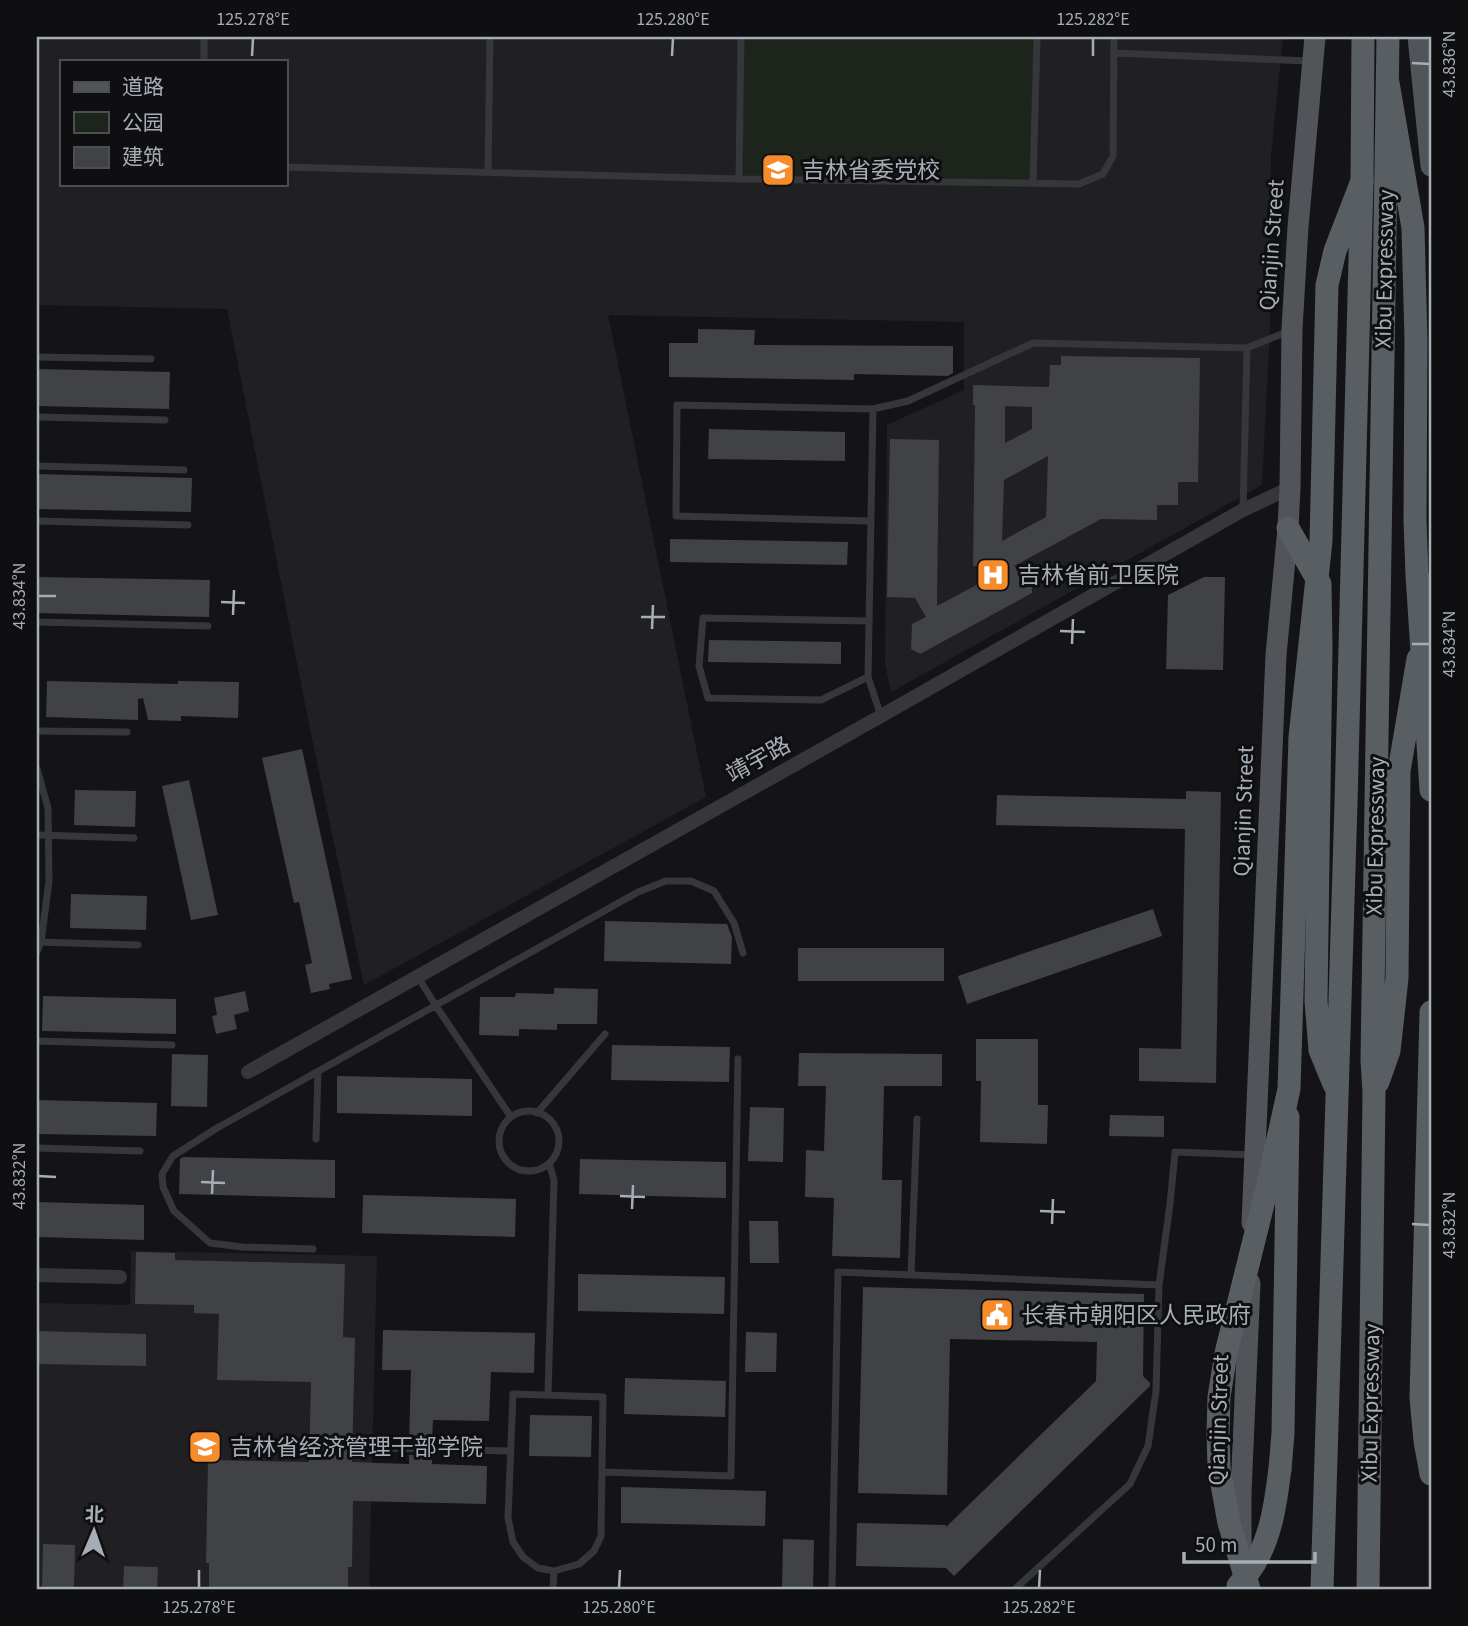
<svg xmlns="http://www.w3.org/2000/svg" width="1468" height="1626" viewBox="0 0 1468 1626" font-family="'Source Sans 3','Noto Sans SC',sans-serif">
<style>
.built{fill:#202023;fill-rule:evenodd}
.green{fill:#1c241c}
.building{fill:#404246;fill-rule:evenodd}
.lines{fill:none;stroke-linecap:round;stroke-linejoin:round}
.service{stroke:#35373b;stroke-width:7}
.minor{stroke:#35373b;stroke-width:14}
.primary{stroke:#51555a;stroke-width:21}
.trunk{stroke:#595e63;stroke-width:23}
.trunk-bridge{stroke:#595e63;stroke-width:23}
.ticks{fill:none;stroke:#a5aeb6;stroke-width:2.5}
.labels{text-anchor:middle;stroke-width:6;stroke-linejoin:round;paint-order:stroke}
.poi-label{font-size:23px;fill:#a5aeb6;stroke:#0f0f11;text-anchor:start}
.street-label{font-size:23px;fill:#a5aeb6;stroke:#0f0f11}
.neatline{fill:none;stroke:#a5aeb6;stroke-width:2.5}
.ticks-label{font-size:18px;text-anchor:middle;fill:#a5aeb6}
</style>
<rect width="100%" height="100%" fill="#141416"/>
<path class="built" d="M37 37H1283L1271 156 1270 328 1262 485 891 692 885 664 887 425 964 390V322L608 315 706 797 364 985 310 729 227 309 37 305ZM61 61H285V184H61Z
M131 1251 377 1256 369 1589H37V1303L130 1305Z"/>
<path class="green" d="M741 37H1037L1033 183 739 179Z"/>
<path class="building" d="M698 329 755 330 754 345 953 346V373L948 376 854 374V380L669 377V343H698Z
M1061 356 1200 358 1198 482H1178V505H1157V520L1101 519 1014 566 1032 582V593L920 654 911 649 912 624 926 617 915 598 887 597 890 439 939 440 937 606 1010 567 973 566 975 405H973V385L1049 387 1050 365H1061ZM1005 406 1032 407V429L1005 443ZM1048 456 1046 517 1002 541 1004 480Z
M37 369 170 372 169 409 37 406Z
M709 429 845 432V461L708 459Z
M37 474 192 478 191 512 37 509Z
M670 539 848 542 847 565 670 562Z
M37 577 210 580 209 617 37 613Z
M1204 577H1225L1223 670 1166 669 1168 595Z
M709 640 841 642V664L708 662Z
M47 681 178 684V681L239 682 238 718 181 716V721L148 720 143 698 138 699V720L46 717Z
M302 749 352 979 329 984 330 989 311 993 305 965 312 963 299 902 294 903 262 758Z
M189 780 218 915 191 920 162 786Z
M75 790 136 791 135 827 74 825Z
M1186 791 1221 792 1216 1083 1139 1081V1048L1181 1049 1185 829 996 825 997 795 1186 799Z
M71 894 147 896 146 930 70 928Z
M1153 909 1162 936 967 1004 958 976Z
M605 921 727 924 732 937 731 964 604 961Z
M798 948H944V981H798Z
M554 988 598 989 597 1024H557V1030L519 1029V1036L479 1035 480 997H515L516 993 554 994Z
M245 991 249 1011 234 1015 237 1029 216 1034 212 1016 217 1015 214 998Z
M43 996 176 999V1034L42 1031Z
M976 1039H1038V1105H1048L1047 1144 980 1142 981 1081H976Z
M612 1045 730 1047 729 1082 611 1080Z
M799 1053 942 1054V1086H884L882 1180H902L900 1258 832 1256 834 1198 805 1197 806 1150 824 1151 826 1086H798Z
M172 1054 208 1055 207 1107 171 1106Z
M337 1076 472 1079V1116L337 1113Z
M37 1100 157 1103 156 1136 37 1134Z
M750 1107 784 1108 783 1162 748 1161Z
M1110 1115 1164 1116V1137L1109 1136Z
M183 1157 335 1160V1198L179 1194 180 1159Z
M580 1159 726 1162V1198L579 1194Z
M363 1195 516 1199 515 1237 362 1233Z
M37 1202 144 1205V1240L37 1237Z
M749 1221H778L779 1263H750Z
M136 1252 175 1253V1260L345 1264 343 1337 355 1338 352 1462 409 1464V1455H432V1464L487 1466 486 1504 353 1501 352 1567H348V1589H209V1563H206L208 1460 309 1462 311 1382 217 1380 219 1314 194 1313V1305L135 1304Z
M578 1274 725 1277 724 1314 578 1311Z
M863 1287 1144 1294 1143 1376 1150 1383V1386L954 1576 946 1568 856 1566 857 1523 946 1525V1527L1096 1381 1097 1342 950 1339 947 1495 858 1493Z
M383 1330 535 1333 534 1373 491 1372 489 1421 433 1420 432 1443 409 1442 411 1370H382Z
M37 1331 146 1334V1366L37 1364Z
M746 1332 777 1333 776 1372H745Z
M625 1378 726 1381 725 1417 624 1414Z
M530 1415 592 1416 591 1457 529 1456Z
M621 1487 766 1491 765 1526 621 1523Z
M783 1539 814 1540 813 1589H782Z
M43 1544 75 1545 74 1589H42Z
M124 1566 158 1567 157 1589H123Z"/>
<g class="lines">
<path class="service" d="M1114 53 1309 61
M204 61V37
M285 167 739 179 1079 184 1103 174 1113 156 1114 37
M488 172 490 37
M739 179 741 37
M1033 183 1037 37
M1247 348 1289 331
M37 357 151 359
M37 417 165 420
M37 466 184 470
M37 521 188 525
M870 521 676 516 677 405 873 409
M37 622 208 626
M868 677 821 700 708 698 699 666 703 618 869 621
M881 716 868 677 873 409 908 401 1033 343 1247 348 1243 510
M37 731 127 732
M37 769 48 808 49 881 41 942 37 952
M37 835 134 838
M37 942 138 945
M418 977 436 1006 511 1117
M37 1041 172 1045
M499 1141a30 30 0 1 1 60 0a30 30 0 1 1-60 0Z
M537 1113 605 1034
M316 1139 318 1072
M37 1148 140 1151
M313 1249 242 1247 210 1243 174 1211 163 1187 162 1174 173 1156 217 1128 638 892 666 881H691L714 891 734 923 743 953
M911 1275 917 1119
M513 1394 603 1397 601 1536 594 1551 579 1564 554 1571 538 1568 523 1557 513 1542 508 1518Z
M548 1395 554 1180 549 1163
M383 1448 510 1451
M602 1472 731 1476 738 1059
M553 1589 554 1571
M832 1589 838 1272 1159 1285
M1015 1589 1130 1484 1148 1446 1156 1391 1159 1285 1170 1204 1175 1152 1254 1155"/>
<path class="minor" d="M248 1072 881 716 1243 510 1290 488
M37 1275 120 1277"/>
<path class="primary" d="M1418 37 1431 166
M1252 1223 1276 655 1288 528 1290 488 1292 329 1298 227 1315 37
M1241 1551V1493L1250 1283"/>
<path class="trunk" d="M1288 528 1320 584 1321 648 1316 1001 1320 1050 1334 1084
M1424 625 1431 585
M1431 1012 1421 1398 1425 1441 1431 1474
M1378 1082 1389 1051 1397 978 1399 771 1418 659
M1280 1469 1283 1433 1288 1117
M1322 1589 1346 803 1362 181 1363 37
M1368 1589 1374 1092 1372 1060 1388 37"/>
<path class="trunk-bridge" d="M1388 83 1413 228 1416 340 1415 520 1417 575 1431 790
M1238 1586C1244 1578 1252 1569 1257 1559 1272 1532 1276 1500 1280 1469
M1249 1589 1229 1523 1219 1468 1218 1434 1219 1397 1226 1353 1268 1184 1289 1089 1300 737 1321 541 1327 285 1335 251 1362 181"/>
</g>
<path class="ticks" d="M252 56 253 38M672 56 673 38M1093 56V38M1412 63 1430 64M38 596H56M221 602 245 603M233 615 234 590M641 617H665M652 629 653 605M1060 631 1085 632M1072 644 1073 619M1412 644H1430M38 1176 56 1177M201 1182 225 1183M212 1194 213 1170M620 1196 645 1197M632 1209 633 1185M1040 1211 1065 1212M1052 1224 1053 1199M1412 1224 1430 1225M199 1588V1570M619 1588 620 1570M1039 1588 1040 1570"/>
<defs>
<symbol id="university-square" viewBox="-11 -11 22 22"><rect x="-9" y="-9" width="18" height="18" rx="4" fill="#f68b2c" stroke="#0f0f11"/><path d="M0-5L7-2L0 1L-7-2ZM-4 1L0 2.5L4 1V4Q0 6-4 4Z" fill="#fff"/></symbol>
<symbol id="hospital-square" viewBox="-11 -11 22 22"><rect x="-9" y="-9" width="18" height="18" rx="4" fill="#f68b2c" stroke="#0f0f11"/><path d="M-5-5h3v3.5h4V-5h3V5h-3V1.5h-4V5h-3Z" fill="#fff"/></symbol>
<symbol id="civic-square" viewBox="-11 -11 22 22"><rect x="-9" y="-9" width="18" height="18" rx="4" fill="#f68b2c" stroke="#0f0f11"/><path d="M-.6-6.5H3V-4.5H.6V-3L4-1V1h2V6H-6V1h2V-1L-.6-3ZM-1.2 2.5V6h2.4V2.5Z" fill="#fff"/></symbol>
</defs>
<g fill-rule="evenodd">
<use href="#university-square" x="759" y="151" width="38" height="38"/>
<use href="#hospital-square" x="974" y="556" width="38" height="38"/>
<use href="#civic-square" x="978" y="1296" width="38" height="38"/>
<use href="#university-square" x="186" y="1428" width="38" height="38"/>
</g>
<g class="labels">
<g class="poi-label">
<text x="802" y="178">吉林省委党校</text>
<text x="1018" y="583">吉林省前卫医院</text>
<text x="1021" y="1323">长春市朝阳区人民政府</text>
<text x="230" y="1455">吉林省经济管理干部学院</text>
</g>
<g class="street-label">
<text transform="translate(1271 245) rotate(-86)" y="8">Qianjin Street</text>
<text transform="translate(1384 269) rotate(-89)" y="8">Xibu Expressway</text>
<text transform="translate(758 759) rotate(-29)" y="8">靖宇路</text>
<text transform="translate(1243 811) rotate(-88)" y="8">Qianjin Street</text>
<text transform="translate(1375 836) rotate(-89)" y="8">Xibu Expressway</text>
<text transform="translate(1370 1403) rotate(-89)" y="8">Xibu Expressway</text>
<text transform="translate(1218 1420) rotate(-88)" y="8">Qianjin Street</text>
</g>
</g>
<rect width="1468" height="1626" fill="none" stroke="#0f0f11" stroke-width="77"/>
<rect x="60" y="60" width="228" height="126" fill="#0f0f11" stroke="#4b4f53" stroke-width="2"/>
<rect x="74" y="82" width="35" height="10" fill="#51555a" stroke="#4b4f53" stroke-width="2"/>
<text x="122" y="94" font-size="21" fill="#a5aeb6">道路</text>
<rect x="74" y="112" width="35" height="21" fill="#1c241c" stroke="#4b4f53" stroke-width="2"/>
<text x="122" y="130" font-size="21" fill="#a5aeb6">公园</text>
<rect x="74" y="147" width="35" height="21" fill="#404246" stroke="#4b4f53" stroke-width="2"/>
<text x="122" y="164" font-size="21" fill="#a5aeb6">建筑</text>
<g transform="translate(94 1531) rotate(2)" stroke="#0f0f11" stroke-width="5" paint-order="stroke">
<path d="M0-5L12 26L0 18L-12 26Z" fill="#a5aeb6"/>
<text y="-10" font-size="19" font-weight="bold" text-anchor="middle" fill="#a5aeb6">北</text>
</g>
<path d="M1184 1552v10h131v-10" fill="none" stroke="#a5aeb6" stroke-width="3.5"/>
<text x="1195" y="1552" font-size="21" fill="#a5aeb6" stroke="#0f0f11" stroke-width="5" paint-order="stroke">50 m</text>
<rect x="38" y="38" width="1392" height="1550" class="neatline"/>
<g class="ticks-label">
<text x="253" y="25">125.278°E</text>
<text x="673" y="25">125.280°E</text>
<text x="1093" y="25">125.282°E</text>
<text transform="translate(1449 64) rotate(-90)" y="6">43.836°N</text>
<text transform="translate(19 596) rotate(-90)" y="6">43.834°N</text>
<text transform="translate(1449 644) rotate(-90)" y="6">43.834°N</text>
<text transform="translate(19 1176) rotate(-90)" y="6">43.832°N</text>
<text transform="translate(1449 1225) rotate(-90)" y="6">43.832°N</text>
<text x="199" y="1613">125.278°E</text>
<text x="619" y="1613">125.280°E</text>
<text x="1039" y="1613">125.282°E</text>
</g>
</svg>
